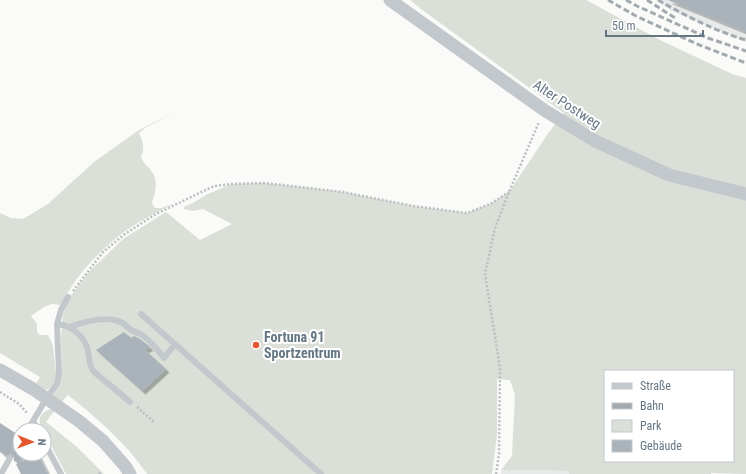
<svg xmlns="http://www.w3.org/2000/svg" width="746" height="474" viewBox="0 0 746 474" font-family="'Roboto Condensed',sans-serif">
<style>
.built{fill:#e8e9e9}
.green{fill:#dadfd7;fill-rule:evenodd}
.building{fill:#aab3b9;filter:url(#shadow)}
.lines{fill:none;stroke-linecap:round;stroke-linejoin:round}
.path{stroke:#bbbfc2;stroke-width:2.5;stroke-dasharray:2 2;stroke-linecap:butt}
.lane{stroke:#c3c8cc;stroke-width:6}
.street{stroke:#c3c8cc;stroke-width:13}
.rail{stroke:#a2aab0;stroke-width:3;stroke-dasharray:6 3;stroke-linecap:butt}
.poi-dot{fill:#e4572e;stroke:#fff;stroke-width:1.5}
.labels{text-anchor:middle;stroke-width:4;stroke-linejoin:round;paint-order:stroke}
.street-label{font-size:14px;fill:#657683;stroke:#fff}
.poi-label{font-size:14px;font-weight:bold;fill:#657683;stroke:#fff;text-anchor:start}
</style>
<defs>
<filter id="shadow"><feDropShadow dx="3.5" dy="3.5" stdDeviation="0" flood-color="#0004"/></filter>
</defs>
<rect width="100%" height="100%" fill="#fafaf8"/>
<path class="built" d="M656 0H746V42L670 10Z
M501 470 569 471V474H501Z"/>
<path class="green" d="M410 0H586L660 40 732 74 746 78V474L711 473V474H569V471L501 470 512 456 515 395 510 380 497 379V435L492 474H147C126 443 97 418 68 395L60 404 51 398 58 388 62 374 61 338 63 315 69 298 89 272 123 239 166 212 200 240 232 224 203 209 193 211 184 209V207L191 204 208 194 231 184 265 183 343 192 413 206 467 213 490 204 509 192 549 132 564 113 421 9ZM605 371H733V461H605Z
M177 111 145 128 139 133C143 143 145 147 141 157 145 167 148 165 152 172 159 182 155 192 152 203L155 208H161L173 204C155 213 136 223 120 235 95 255 75 277 61 305L52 304 44 307 31 316 37 324V332L40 335H48L53 346 55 366 57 379 54 385 48 390 42 388 36 383 40 377 0 353V213L11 218 23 219 48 204 94 162 139 130Z
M50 409 55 410 46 422 77 447 104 474H66L44 432V430H43C37 419 39 414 50 409Z"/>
<path class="building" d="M668 0H746V32Z
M124 332 131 338 134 336 140 339 150 347 145 350 166 369 142 391 96 350Z
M0 423 20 436V438L16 440 12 448V450L15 452H18L20 450V462L36 454H38L48 474H21L16 464 18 463 14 461V455L10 454 6 456 0 452Z"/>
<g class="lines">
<path class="path" d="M73 291 103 252 125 234 156 214 214 186 231 184 265 183 343 192 413 206 467 213 490 204 509 192
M0 392 19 404 27 413
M137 407 154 422
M99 474 102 472
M496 474 499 454 500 368 485 274 495 228 509 192 539 122"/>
<path class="lane" d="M141 314 321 474
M57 324C71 325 85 336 88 351 89 357 89 363 92 369 95 374 102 378 106 382 114 388 122 395 130 402
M69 327C83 322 104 316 118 321 123 322 127 327 131 330 135 332 139 333 142 335 151 341 158 350 164 358L175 344
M28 430 33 421
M38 430 33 421 46 399 57 384 59 374 57 324 61 310 68 297
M44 442 61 474
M16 448 20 442
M1 474 10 458"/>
<path class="street" d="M390 0 544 110 595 141 669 175 746 194
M0 370 33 389 79 421 103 441 125 466 130 474"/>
<path class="rail" d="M608 0 636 16 697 44 746 63
M626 0 637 6 708 38 746 51
M647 0 675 18
M658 0C686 16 715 31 746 40"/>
</g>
<circle class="poi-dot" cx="256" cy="345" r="4"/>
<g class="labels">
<g class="street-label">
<text transform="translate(567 104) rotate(33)" y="5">Alter Postweg</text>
</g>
<g class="poi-label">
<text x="264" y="342">Fortuna 91<tspan x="264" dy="16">Sportzentrum</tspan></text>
</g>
</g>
<rect x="604" y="370" width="130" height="92" fill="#ffffff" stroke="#c1c8cd"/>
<rect x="612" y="383" width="20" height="6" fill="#c3c8cc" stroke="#c1c8cd"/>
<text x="640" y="390" font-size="12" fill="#657683">Straße</text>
<rect x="612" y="403" width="20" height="6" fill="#a2aab0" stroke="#c1c8cd"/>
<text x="640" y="410" font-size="12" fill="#657683">Bahn</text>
<rect x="612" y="420" width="20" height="12" fill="#dadfd7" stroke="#c1c8cd"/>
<text x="640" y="430" font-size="12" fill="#657683">Park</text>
<rect x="612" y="440" width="20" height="12" fill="#aab3b9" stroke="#c1c8cd"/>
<text x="640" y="450" font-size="12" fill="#657683">Gebäude</text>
<g transform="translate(32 442) rotate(91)"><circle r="19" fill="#ffffff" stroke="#c1c8cd"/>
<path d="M0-3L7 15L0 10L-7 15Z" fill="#e4572e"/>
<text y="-6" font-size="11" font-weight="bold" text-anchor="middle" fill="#657683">N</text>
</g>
<path d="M606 30v6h97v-6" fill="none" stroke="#657683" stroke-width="2"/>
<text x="612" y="30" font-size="12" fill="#657683" stroke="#ffffff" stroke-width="3" paint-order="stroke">50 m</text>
</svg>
